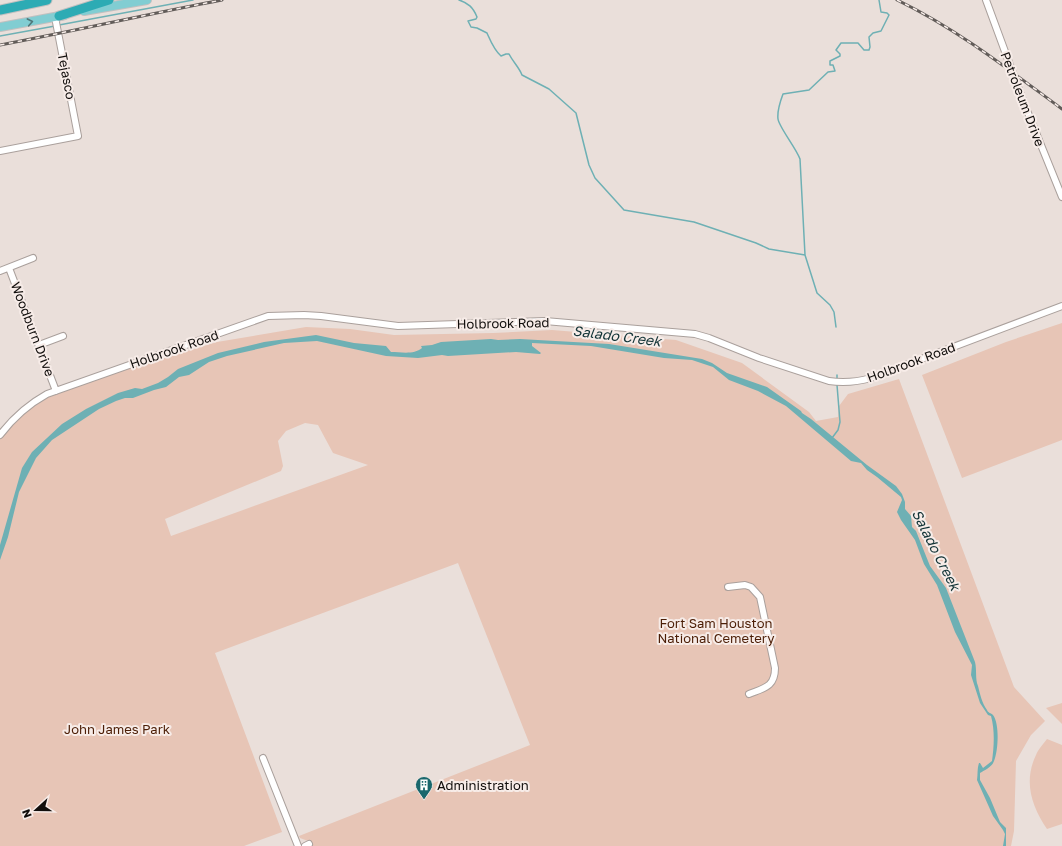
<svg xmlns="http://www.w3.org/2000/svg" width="1062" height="846" viewBox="0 0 1062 846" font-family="'Golos Text',sans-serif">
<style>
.green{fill:#e7c5b6;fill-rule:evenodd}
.water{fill:#6eb0b4}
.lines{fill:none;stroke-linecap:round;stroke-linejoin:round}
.stream{stroke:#6eb0b4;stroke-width:1.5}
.minor-casing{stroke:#aaa09c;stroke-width:8}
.major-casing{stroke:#c1c0c0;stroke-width:10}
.highway-casing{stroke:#c1c0c0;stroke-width:11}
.minor{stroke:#fff;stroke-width:6}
.major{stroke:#81cdd2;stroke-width:8}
.highway{stroke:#2dabb4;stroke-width:9}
.rail-casing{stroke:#625c59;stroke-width:3}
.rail{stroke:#f7ece8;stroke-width:1.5;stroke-dasharray:4.5;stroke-linecap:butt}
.oneway{stroke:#4f7779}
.labels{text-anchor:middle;stroke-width:4;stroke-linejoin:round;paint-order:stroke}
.street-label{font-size:13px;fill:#110e0c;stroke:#f7ece8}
.park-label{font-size:13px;fill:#4c1e06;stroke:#f7ece8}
.poi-label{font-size:13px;fill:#110e0c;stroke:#f7ece8;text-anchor:start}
.water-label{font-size:14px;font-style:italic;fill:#133437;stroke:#f7ece8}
</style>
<rect width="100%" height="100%" fill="#eadfda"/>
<path class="green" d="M1062 323V440L962 478 922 375 1006 342Z
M306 327 350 329 394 335 493 333 552 330 676 340 742 363 809 412 816 421 838 417 839 406 848 394 899 379 1014 687 1045 721 1031 735 1016 761 1014 831 1011 846H310L308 841 300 838 299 836 530 745 458 563 215 653 282 832 244 846H0V436L29 406 56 391 217 342ZM305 423 318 425 333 453 368 465 171 536 165 519 281 471 283 466 278 441 286 431Z
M1062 703V724L1046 708Z
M1047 739 1062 745V824L1047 829C1032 807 1023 782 1036 755 1038 750 1043 744 1047 739Z"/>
<path class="water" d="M316 335 354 343 386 346 391 352C401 352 414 355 422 348L421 346 432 345 441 342 491 339 498 340 520 339 609 344 702 359 712 363 727 373 767 387 801 411 802 413 811 419 867 465 896 486 902 494 905 502V509L911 516 912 527 916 531 930 566 946 588 975 662C977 670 975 679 978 686 980 694 982 703 987 710 988 713 991 713 993 715 1000 724 998 752 994 761 992 767 985 770 980 773V780L990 798 1000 822 1006 828V846H1003L1005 834 1003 830 993 816 977 780C978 774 977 769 979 763H980L983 768 992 761C994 747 995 730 991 716L988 715 980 703 971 675 972 665 955 632 937 585 924 564 915 540 901 520 897 512 902 500 901 497 877 477 867 470 861 463 851 461 786 406 758 391 729 380 713 367 692 360 664 358 591 346 532 343V346L541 353 540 354 516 352 448 356 442 355 418 358 386 356 317 341 284 343 227 356 209 362 189 375 179 377 166 387 154 390 133 398H125L116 401 99 409 52 440 36 458 19 492 8 537 0 560V545L22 468 32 452 62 424 86 409 118 393 135 388 142 389 158 383 168 377 178 369 218 353 264 342Z"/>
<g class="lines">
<path class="stream" d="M459 0C468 3 473 7 477 17L476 19 468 21 471 27 477 28 487 33C491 42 494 50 501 56L506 54H509C513 62 519 67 522 75L549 89 576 113 589 165 595 178 624 210 694 222 756 243 769 249 805 255 817 293 830 305 834 312 836 327
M59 25 193 0
M0 36 55 26
M805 255 800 159C796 148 779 127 778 119 777 111 780 102 783 94L809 90 828 72 835 71 833 65H830V61L840 56V54L836 50 841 43H858L864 50H869L870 47 869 37 873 33 881 31 889 15 887 13 881 12 879 0
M837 380V375
M832 438 838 430 840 422 837 385"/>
<defs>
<path id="minor" d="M986 0 1024 103 1062 197
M0 151 78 136 55 17
M9 268 56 391
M0 271 33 258
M39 345 63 336
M0 435C13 418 29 404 47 394L268 316 304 315 321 316 398 326 545 321 695 334 709 338 759 358 829 381C843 383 857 382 871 378L1062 306
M728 587 745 585 751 587 760 597 775 668C775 687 764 688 749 694
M263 758 298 846
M305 846 309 844"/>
<path id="major" d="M84 11 147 0
M0 27 65 15"/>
<path id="highway" d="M0 10 47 0
M59 16 109 0"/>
</defs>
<use href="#minor" class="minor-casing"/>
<use href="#major" class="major-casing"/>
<use href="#highway" class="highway-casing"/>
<use href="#minor" class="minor"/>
<use href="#major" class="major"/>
<use href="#highway" class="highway"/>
<defs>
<path id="rail" d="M897 0C957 29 1009 70 1062 109
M0 45C74 31 148 14 222 0"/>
</defs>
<use href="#rail" class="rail-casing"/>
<use href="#rail" class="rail"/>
</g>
<defs><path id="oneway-chevron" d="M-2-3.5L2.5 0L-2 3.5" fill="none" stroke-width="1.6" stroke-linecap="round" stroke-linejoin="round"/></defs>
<use class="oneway" href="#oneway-chevron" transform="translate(30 22) rotate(-11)"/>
<defs>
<symbol id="building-pin" viewBox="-11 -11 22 30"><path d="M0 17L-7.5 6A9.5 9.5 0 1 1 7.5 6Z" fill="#19676c" stroke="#f7ece8"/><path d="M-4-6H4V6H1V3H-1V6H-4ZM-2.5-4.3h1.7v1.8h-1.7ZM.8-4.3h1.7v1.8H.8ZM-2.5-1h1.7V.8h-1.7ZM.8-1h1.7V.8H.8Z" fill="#fff"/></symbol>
</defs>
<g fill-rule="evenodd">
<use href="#building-pin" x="414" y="775" width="20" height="27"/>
</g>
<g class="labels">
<g class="street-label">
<text transform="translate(67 76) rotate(79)" y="5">Tejasco</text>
<text transform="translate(1023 99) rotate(69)" y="5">Petroleum Drive</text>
<text transform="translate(503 323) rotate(-1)" y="5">Holbrook Road</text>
<text transform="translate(33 329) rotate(69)" y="5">Woodburn Drive</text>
<text transform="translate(174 349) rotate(-19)" y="5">Holbrook Road</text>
<text transform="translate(911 362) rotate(-20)" y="5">Holbrook Road</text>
</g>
<g class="park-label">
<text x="716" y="628">Fort Sam Houston<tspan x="716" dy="15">National Cemetery</tspan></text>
<text x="117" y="734">John James Park</text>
</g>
<g class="poi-label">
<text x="437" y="790">Administration</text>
</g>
<g class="water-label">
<text transform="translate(617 336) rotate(7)" y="5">Salado Creek</text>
<text transform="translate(936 550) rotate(63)" y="5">Salado Creek</text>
</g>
</g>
<g transform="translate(36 810) rotate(249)" stroke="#f7ece8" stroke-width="3" paint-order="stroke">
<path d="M0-3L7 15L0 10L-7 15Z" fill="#110e0c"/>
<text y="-6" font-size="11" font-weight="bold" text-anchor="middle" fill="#110e0c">N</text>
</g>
</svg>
